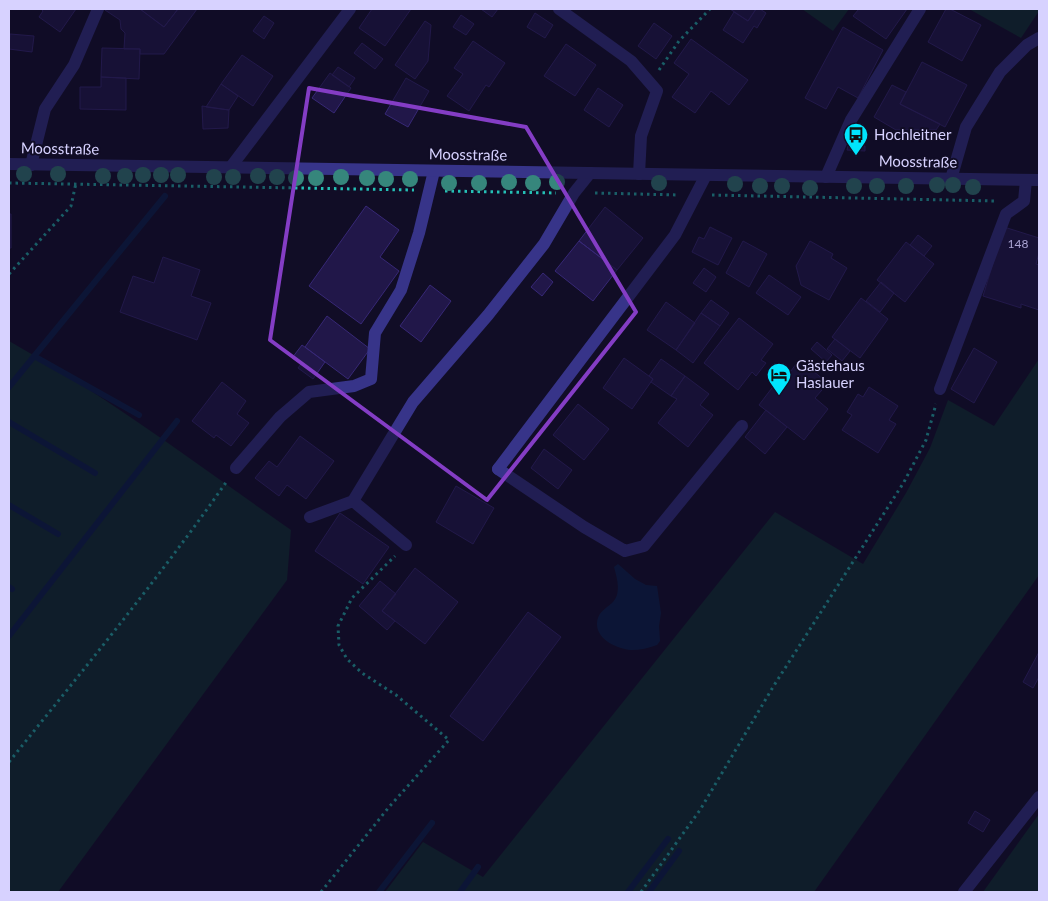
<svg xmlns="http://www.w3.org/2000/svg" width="1048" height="901" viewBox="0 0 1048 901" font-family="Lato,sans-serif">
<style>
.green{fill:#0f312f}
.water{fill:#08214a}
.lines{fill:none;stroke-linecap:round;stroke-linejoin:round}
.stream{stroke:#08214a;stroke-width:6}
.building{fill:#211749;stroke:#372876}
.path{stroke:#25c0b6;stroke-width:3;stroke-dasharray:2.5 4;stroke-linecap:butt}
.service{stroke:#373489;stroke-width:12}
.minor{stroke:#373489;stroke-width:12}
.tertiary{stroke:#373489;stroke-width:12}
.tree{fill:#36867c}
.marked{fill:none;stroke:#843dc5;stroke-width:4;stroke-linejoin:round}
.labels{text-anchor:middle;stroke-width:4;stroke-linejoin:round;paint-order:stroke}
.number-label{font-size:12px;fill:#aaa3d2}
.poi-label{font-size:15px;fill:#d7d2ff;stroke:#110d26;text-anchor:start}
.street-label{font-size:15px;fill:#d7d2ff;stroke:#110d26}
</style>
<rect width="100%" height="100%" fill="#110d26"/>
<path class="green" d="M802 9H849L833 31Z
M969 9H1039V11L1021 38Z
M9 341C107 396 198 465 291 530L287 580 58 892H9Z
M1039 359V575L814 892H385L423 842 483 877 775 512 863 564 906 493 930 448 948 400 994 426Z
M1039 814V892H983Z"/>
<path class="water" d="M618 564 635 579 646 585 657 586 661 613 659 626 660 641 657 645C649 648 640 650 631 650 618 649 597 640 597 624 597 613 605 609 612 603 622 594 617 578 614 567Z"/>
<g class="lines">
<path class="stream" d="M34 356 139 415
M9 387 165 196
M9 422 95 473
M9 505 58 534
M9 587 12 589
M9 636 177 421
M379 892 432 823
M460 892 478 867
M628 892 668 839
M649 892 679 851"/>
</g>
<path class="building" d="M41 9H76L60 32 39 17 43 11Z
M106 9H140L164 27 178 9H197L164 54H140V49H124L125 33 121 29 120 20 105 10Z
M140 9H178L164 27Z
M372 9H411L385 46 359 28Z
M481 9H498L492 17Z
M730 9H756L748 21Z
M756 9H760L766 13 757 28 754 26 743 43 723 30 734 12 748 21Z
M859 9H907L886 39 853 16Z
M946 9H950L981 25 962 61 928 42Z
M535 13 553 25 545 38 527 27Z
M461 15 474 24 466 35 453 27Z
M264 16 274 23 264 39 253 31Z
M425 21 431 25 428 61 415 79 395 65Z
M654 23 672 36 656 59 638 46Z
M843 27 883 50 858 98 838 87 826 109 805 98Z
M10 34 34 36 32 52 9 49Z
M691 39 748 80 729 105 711 91 695 113 672 97 689 74 674 63Z
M473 41 505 63 489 87 486 85 469 111 447 96 463 74 454 68Z
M362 43 383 59 375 69 354 53Z
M566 44 596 65 575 96 544 76Z
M102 48 140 49 139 79 101 77Z
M242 55 273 76 253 106 221 84Z
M922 62 967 85 945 127 900 104Z
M338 67 355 78 349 87 332 75Z
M330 73 351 88 334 113 312 98Z
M101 77 126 78V110L80 109V87H101Z
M406 78 429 91 408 127 385 114Z
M221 84 238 96 229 110 206 107Z
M892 85 906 92 900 104 940 124 936 130H896L874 117Z
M598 88 623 105 609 127 584 110Z
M202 106 229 110 228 128 203 129Z
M848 146H865V151L847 150Z
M366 206 399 230 380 257 399 271 361 324 309 286Z
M605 207 643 238 617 270 579 241Z
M9 214H11V248H9Z
M710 227 732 238 718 265 692 252 699 237 704 239Z
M1004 227 1039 238V253L1036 264 1039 265V310L1021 304V308L983 296Z
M918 235 932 246 924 256 910 245Z
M579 241 617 270 593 301 555 271Z
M743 241 767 254 749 287 726 273Z
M810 241 833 254 831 258 847 268 829 300 801 285 796 266Z
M906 242 934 264 905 302 877 280Z
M163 257 200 270 191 296 211 303 197 340 120 312 133 276 154 283Z
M704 268 716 277 706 292 693 283Z
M543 273 553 282 542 296 531 287Z
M769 275 801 297 788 315 756 293Z
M881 282 894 293 880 312 866 301Z
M430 285 451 301 421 342 400 326Z
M861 298 888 319 860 358 832 337Z
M711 300 729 313 720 326 701 313Z
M666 302 695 323 676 350 647 330Z
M701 313 720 326 693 363 676 350Z
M327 316 370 349 348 379 305 347Z
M739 318 773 344 761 360 766 363 756 376 752 372 738 390 704 363Z
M835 339 850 351 842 361 827 349Z
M817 342 832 355 826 362 811 349Z
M302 345 325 362 313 379 298 368 301 364 292 358Z
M974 348 997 362 974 403 951 389Z
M624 358 653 379 632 409 603 388Z
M661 359 685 376 671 396 651 382 653 379 649 376Z
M799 360 828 383 815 398 828 409 804 440 759 405 784 372 788 375Z
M685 376 709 394 700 405 713 415 688 447 658 423 677 399 671 396Z
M222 382 246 401 237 414 249 423 231 446 216 435 214 438 192 421Z
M869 387 898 406 889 420 896 424 878 453 842 430 852 415 847 412 858 394 863 397Z
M578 404 609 429 584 460 553 435Z
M766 410 787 427 765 454 745 437Z
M300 436 334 461 306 499 287 485 279 496 255 478 269 461 277 467Z
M544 449 572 470 558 489 531 468Z
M456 486 494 508 473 544 436 522Z
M340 513 389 547 363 584 315 551Z
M415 568 458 602 425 644 382 611Z
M380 581 396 594 382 611 395 621 387 630 359 606Z
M528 612 561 637 483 741 450 716Z
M1039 652V677L1033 688 1023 682Z
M975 811 990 820 983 832 968 823Z"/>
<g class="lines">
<path class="path" d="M659 70 679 41 710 9
M9 183 414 190
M445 191 556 193
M595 193 679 195
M712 195 996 201
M9 274 71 206 76 183
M9 762C83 670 160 577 227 481
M321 892 389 807 449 740 396 695 362 673 347 659 339 645 338 626 352 598 395 556
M641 892 700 810 773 687 904 482 926 440 936 404"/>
<path class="service" d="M31 165 45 109 74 65 98 9
M826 177 851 120 920 9
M951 179 966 127 1000 72 1027 45 1039 38
M940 389 1006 214 1024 201 1026 180
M236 468 280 417 309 392 354 386 371 379 375 333 401 290 419 233 434 171
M498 469 584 527 625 551 644 546 742 426
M353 501 406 545
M310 517 353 501 413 402 488 315 544 244 574 193 590 173"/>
<path class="minor" d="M559 9 631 61 657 91 641 136 639 174
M230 168 350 9
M498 469 675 235 706 175
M964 892 1039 797"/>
<path class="tertiary" d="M9 164 1039 180"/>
</g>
<g class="tree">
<circle cx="24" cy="174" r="8"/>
<circle cx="58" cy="174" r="8"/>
<circle cx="143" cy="175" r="8"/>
<circle cx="161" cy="175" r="8"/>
<circle cx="178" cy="175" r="8"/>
<circle cx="103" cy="176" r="8"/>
<circle cx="125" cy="176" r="8"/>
<circle cx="258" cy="176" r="8"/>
<circle cx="214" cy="177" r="8"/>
<circle cx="233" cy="177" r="8"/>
<circle cx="277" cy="177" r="8"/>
<circle cx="341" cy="177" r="8"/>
<circle cx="296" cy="178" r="8"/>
<circle cx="316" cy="178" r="8"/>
<circle cx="367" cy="178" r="8"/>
<circle cx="386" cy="179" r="8"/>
<circle cx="410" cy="179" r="8"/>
<circle cx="509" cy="182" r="8"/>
<circle cx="557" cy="182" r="8"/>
<circle cx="449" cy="183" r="8"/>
<circle cx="479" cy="183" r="8"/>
<circle cx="533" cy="183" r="8"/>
<circle cx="659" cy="183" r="8"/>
<circle cx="735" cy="184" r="8"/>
<circle cx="937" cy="185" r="8"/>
<circle cx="953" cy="185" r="8"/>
<circle cx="760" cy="186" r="8"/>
<circle cx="782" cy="186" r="8"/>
<circle cx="854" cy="186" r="8"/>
<circle cx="877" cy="186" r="8"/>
<circle cx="906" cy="186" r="8"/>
<circle cx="973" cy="187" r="8"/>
<circle cx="810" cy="188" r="8"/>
</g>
<path d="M0 0H1048V901H0ZM309 88 526 127 636 312 487 500 270 340Z" fill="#110d26" fill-opacity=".55" fill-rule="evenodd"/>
<path class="marked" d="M309 88 526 127 636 312 487 500 270 340Z"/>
<defs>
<symbol id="bus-pin" viewBox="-11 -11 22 30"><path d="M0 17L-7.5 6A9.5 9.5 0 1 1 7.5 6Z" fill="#00e5fd" stroke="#110d26"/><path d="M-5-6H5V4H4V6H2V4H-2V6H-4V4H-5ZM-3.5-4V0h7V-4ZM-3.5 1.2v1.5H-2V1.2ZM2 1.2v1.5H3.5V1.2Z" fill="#111"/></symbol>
<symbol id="hotel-pin" viewBox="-11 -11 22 30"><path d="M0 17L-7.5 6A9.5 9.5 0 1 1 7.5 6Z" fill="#00e5fd" stroke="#110d26"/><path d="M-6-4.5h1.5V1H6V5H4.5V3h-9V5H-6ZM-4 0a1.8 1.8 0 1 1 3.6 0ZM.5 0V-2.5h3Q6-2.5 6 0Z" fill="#111"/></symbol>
</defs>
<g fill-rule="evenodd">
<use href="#bus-pin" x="842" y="121" width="28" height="38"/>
<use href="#hotel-pin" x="765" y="361" width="28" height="38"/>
</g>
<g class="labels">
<g class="number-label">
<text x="1018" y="248">148</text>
</g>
<g class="poi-label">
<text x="874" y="140">Hochleitner</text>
<text x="796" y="371">Gästehaus<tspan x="796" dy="17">Haslauer</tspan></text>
</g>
<g class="street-label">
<text transform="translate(60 149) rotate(1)" y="5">Moosstraße</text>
<text transform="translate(468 155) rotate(1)" y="5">Moosstraße</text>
<text transform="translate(918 162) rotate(1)" y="5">Moosstraße</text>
</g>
</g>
<rect width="1048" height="901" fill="none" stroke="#d7d2ff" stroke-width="20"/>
</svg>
